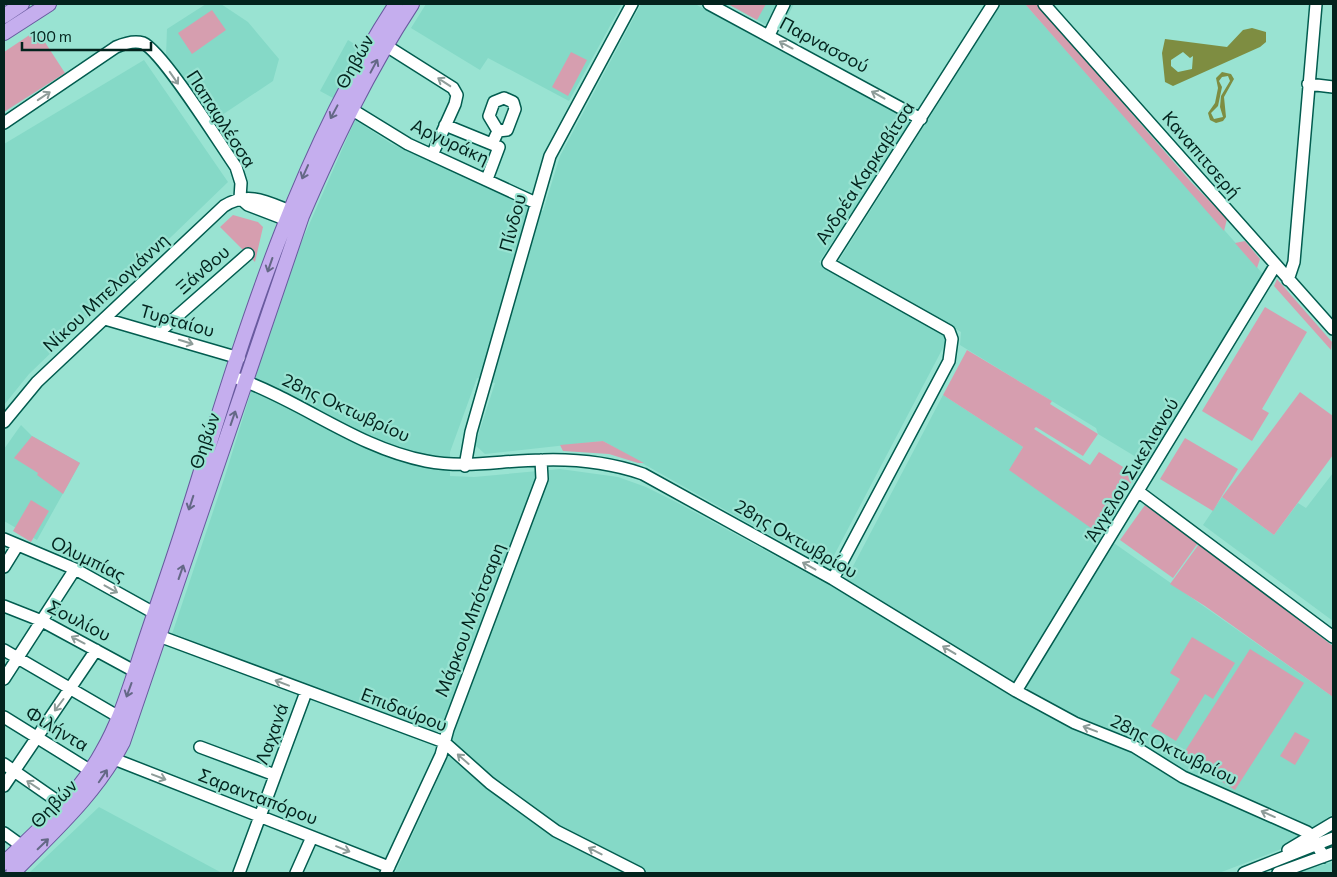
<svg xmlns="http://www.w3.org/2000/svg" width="1337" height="877" viewBox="0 0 1337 877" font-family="Commissioner,sans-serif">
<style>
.built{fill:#85d9c7}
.green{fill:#d69eaf}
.water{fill:#7e8d41;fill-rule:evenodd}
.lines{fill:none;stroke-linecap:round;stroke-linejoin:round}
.minor-casing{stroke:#025c4f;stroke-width:14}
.major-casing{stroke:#685a9e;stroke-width:16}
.minor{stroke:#fff;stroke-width:11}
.major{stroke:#c5aeee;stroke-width:14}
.oneway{stroke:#8e9c99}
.oneway2{stroke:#646886}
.labels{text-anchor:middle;stroke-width:4.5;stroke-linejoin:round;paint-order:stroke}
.street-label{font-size:18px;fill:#03231d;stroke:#99e3d2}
</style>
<rect width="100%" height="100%" fill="#99e3d2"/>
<path class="built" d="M206 4H221L248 22 279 59 273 81 213 121 166 56 167 29Z
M426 4H622L569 101 488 58 480 70 411 28Z
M641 4H695L912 122 819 262 945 333V344L829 565 766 533 603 441 485 454 475 445 495 383 477 378 450 452V476L474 477 560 469 618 477 646 487 676 502 840 591 943 395 1023 447 1010 470 1333 697V814L1279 850 1219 873H395L455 741 171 637 225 476 287 275 355 120 392 144 543 211 560 156Z
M728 4H794L779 32Z
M1001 4H1025L1263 274 1146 463 1098 434 1096 428 960 345 961 332 838 262Z
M348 40 361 48 333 98 320 91Z
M144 60 228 182 29 374 4 405V144Z
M21 425 32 436 80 463 37 540 4 521V449Z
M1333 473V621L1203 525 1222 497 1274 535 1298 503 1306 508Z
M99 807 222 873H29Z
M1333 862V873H1297L1302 871Z"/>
<path class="green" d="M728 4H766L757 20Z
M1025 4H1037L1191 182 1227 219 1224 231Z
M212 10 226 30 192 54 178 33Z
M37 30 65 73 4 112V52Z
M571 52 587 60 568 96 552 87Z
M233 215 258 222 263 227 255 262 220 227Z
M1245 241 1260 259 1257 268 1235 243Z
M1277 279 1332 342 1331 350 1274 286Z
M1265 307 1307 332 1262 409 1269 413 1252 441 1202 411Z
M967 350 1052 401 1050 404 1098 434 1083 456 1036 427 1034 429 1090 465 1099 452 1136 475 1098 533 1009 470 1023 447 943 395Z
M1300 392 1333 416V455L1274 535 1222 497Z
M32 436 80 463 63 494 37 475 38 473 14 458Z
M1185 438 1238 469 1213 511 1160 479Z
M603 441 644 463H638L609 454 563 451 560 445Z
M31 500 49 511 31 542 13 531Z
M1145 505 1198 543 1173 578 1120 540Z
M1199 544 1333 646V697L1205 606 1170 584Z
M1192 637 1235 663 1213 699 1205 694 1176 741 1151 726 1180 679 1170 673Z
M1250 649 1304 683 1235 790 1182 756Z
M1295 732 1310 740 1295 765 1280 756Z"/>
<path class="water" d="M1252 28 1266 32V42L1260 47 1173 86 1165 82 1162 53 1165 39 1227 47 1243 30ZM1183 52 1190 58 1193 56 1192 69 1178 72 1171 66V60Z
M1222 72 1231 74 1234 79 1224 97 1226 117 1223 121 1216 123 1210 120 1208 113 1215 103 1218 88 1216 78ZM1228 76 1230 81 1221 96 1220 107 1223 117 1214 119 1211 113 1218 106 1222 87 1219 81 1222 77Z"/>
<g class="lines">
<defs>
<path id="minor" d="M709 4 921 119
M1044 4 1333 329
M769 35 784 4
M385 45 453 88 457 95 455 104 432 155
M1308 84 1333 87
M351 109 408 144 536 203
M4 123 116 47C125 43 134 40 143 43 163 52 220 144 236 167L241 183 240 198
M445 125 499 147 487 179
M492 144 498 131 507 130 515 109 513 102 504 98 494 102 489 116 498 131
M240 198 248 205 295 223
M1288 280 1294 262 1316 4
M105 319 239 358
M158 333 248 254
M239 379C303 402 358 448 426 461 467 469 502 460 543 460 577 459 611 463 643 474L833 579 1016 691 1075 723 1135 747 1183 777 1307 832 1315 839 1323 857
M4 422 37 382 224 206C251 189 272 205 298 214
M465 466 471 432 550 156 632 4
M1139 492 1333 637
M4 539 75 569 156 614
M4 567 17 546
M833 579 949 361 952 339 949 331 828 263 993 4
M4 606 42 621 136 672
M159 636 444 742 490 783 556 831 639 873
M4 650 119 717
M4 679 75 569
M1016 691 1275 266
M4 717 91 771
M200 747 275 775
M114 759 389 867
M4 764 63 805
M4 786 96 650
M4 833 22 846
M1288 850 1333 823
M239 873 306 692
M296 873 312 837
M386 873 441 755 448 729 542 479 541 460
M1244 873 1333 838
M1278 873 1333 853"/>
<path id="major" d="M4 16 22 4
M4 33 49 4
M4 863C39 829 78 796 102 752 118 725 128 693 138 663 153 616 170 570 185 522 241 344 293 162 396 4
M13 873C54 831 96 794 123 742L302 216C334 142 368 71 412 4"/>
</defs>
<use href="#minor" class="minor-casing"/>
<use href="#major" class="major-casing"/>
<use href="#minor" class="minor"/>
<use href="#major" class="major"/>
</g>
<defs><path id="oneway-shaft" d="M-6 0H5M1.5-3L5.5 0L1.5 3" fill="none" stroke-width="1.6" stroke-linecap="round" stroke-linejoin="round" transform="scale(1.25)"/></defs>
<g class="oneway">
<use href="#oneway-shaft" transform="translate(786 45) rotate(-152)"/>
<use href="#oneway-shaft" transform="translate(174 78) rotate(55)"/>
<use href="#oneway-shaft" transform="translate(444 82) rotate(-147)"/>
<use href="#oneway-shaft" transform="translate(878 95) rotate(-151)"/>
<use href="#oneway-shaft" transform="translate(44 96) rotate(-34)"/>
<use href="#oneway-shaft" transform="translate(186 342) rotate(17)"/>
<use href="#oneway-shaft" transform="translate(809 566) rotate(-151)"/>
<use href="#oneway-shaft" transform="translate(111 589) rotate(29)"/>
<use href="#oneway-shaft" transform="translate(78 640) rotate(-152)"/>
<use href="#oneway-shaft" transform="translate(949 650) rotate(-149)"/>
<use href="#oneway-shaft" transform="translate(282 683) rotate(-159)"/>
<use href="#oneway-shaft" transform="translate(59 705) rotate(127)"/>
<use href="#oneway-shaft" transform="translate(1090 729) rotate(-159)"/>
<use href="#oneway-shaft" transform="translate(463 759) rotate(-139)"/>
<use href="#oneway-shaft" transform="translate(159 777) rotate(21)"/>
<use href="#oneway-shaft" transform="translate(33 785) rotate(-146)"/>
<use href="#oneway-shaft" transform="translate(1268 814) rotate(-156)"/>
<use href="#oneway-shaft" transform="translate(343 849) rotate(22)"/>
<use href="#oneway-shaft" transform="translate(595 851) rotate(-153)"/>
</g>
<g class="oneway2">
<use href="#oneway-shaft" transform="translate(374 66) rotate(-62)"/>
<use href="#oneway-shaft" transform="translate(334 112) rotate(118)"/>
<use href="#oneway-shaft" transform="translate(305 172) rotate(114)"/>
<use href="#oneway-shaft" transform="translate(270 265) rotate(109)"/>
<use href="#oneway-shaft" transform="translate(233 418) rotate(-71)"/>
<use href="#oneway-shaft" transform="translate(191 503) rotate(108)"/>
<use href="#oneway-shaft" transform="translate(181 572) rotate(-71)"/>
<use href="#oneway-shaft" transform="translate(129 690) rotate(110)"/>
<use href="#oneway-shaft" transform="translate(103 776) rotate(-56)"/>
<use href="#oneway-shaft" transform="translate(43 844) rotate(-44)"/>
</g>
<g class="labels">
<g class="street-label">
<text transform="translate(824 45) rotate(28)" y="6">Παρνασσού</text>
<text transform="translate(355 62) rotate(-61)" y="6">Θηβών</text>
<text transform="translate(221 119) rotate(57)" y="6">Παπαφλέσσα</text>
<text transform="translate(450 142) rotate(25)" y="6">Αργυράκη</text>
<text transform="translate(1201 155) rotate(49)" y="6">Καναπιτσερή</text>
<text transform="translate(865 173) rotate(-57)" y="6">Ανδρέα Καρκαβίτσα</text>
<text transform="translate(513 223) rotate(-75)" y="6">Πίνδου</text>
<text transform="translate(203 270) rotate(-41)" y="6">Ξάνθου</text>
<text transform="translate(106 293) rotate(-43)" y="6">Νίκου Μπελογιάννη</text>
<text transform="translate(177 321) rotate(16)" y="6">Τυρταίου</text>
<text transform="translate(346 408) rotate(25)" y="6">28ης Οκτωβρίου</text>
<text transform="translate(205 441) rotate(-71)" y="6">Θηβών</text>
<text transform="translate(1132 470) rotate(-59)" y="6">Άγγελου Σικελιανού</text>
<text transform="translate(796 539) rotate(30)" y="6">28ης Οκτωβρίου</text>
<text transform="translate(88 559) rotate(26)" y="6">Ολυμπίας</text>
<text transform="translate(470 620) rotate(-69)" y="6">Μάρκου Μπότσαρη</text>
<text transform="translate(79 621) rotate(27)" y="6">Σουλίου</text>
<text transform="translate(404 710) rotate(21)" y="6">Επιδαύρου</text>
<text transform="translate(57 729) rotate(31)" y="6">Φιλήντα</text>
<text transform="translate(272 734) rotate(-70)" y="6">Λαχανά</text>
<text transform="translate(1174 750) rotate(26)" y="6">28ης Οκτωβρίου</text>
<text transform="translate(258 797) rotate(21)" y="6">Σαρανταπόρου</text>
<text transform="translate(54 804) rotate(-47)" y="6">Θηβών</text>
</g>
</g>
<rect width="1337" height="877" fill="none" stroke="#03231d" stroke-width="10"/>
<path d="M22 42v8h129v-8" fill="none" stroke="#03231d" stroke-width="2.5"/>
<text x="30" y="42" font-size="15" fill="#03231d" stroke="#99e3d2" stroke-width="4" paint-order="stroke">100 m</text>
</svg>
